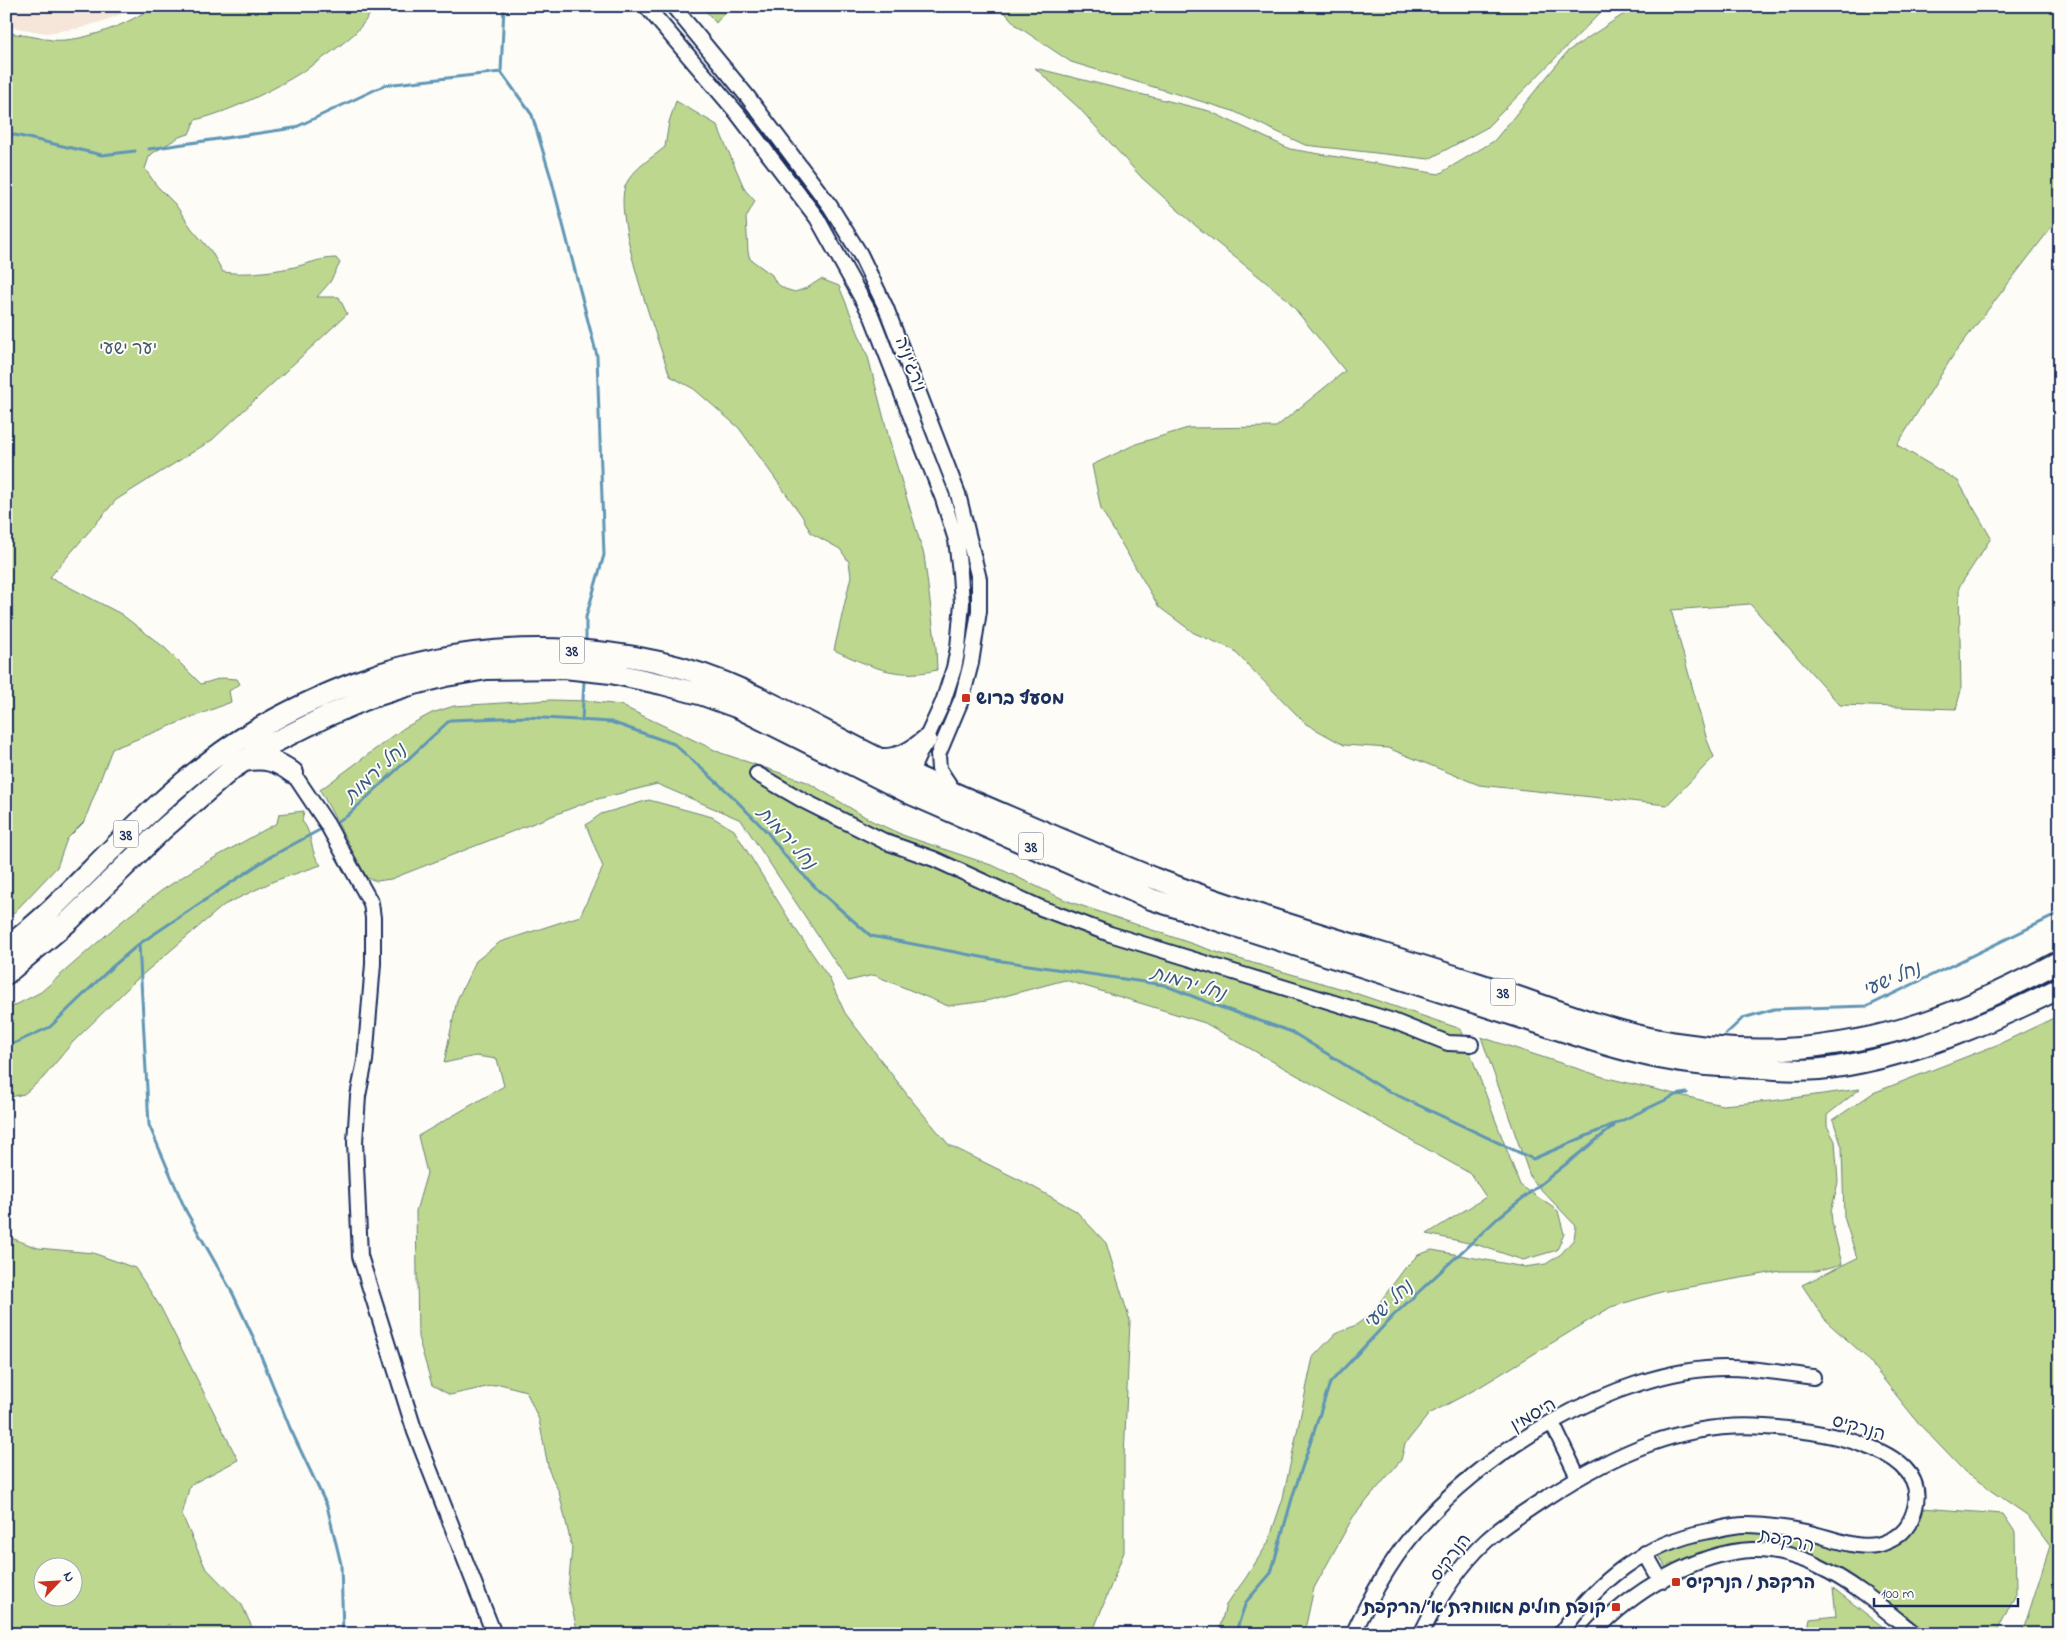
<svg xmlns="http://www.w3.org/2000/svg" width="2066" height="1640" viewBox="0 0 2066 1640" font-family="'Indie Flower','Playpen Sans Hebrew',sans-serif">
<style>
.built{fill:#f5e6d9}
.green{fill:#bdd78f;stroke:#6c8376;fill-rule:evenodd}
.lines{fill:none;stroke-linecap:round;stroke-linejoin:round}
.stream{stroke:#6196b5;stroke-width:3}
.minor-casing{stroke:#1b2f5e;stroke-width:18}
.highway-casing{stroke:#1b2f5e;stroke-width:24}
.minor{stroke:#fdfcf7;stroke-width:14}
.highway{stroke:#fdfcf7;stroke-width:20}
.poi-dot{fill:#c8321e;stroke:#fdfcf7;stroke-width:2}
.labels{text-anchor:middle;stroke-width:4;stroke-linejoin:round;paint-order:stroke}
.shield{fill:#fdfcf7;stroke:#5f6c8c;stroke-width:1}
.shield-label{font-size:16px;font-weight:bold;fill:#1b2f5e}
.park-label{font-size:18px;fill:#44596a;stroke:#fdfcf7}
.street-label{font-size:18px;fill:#1b2f5e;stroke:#fdfcf7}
.poi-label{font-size:18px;font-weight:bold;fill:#1b2f5e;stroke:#fdfcf7;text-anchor:start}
.water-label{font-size:19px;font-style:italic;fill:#385a82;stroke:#fdfcf7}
</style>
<rect width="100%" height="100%" fill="#fdfcf7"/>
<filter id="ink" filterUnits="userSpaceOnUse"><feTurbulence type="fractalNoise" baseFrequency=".02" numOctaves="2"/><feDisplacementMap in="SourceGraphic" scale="10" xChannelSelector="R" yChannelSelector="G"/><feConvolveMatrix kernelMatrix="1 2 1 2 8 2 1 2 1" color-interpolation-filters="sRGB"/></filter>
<g filter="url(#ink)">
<path class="built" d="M6 6H136L115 17 81 28 46 33 6 26Z"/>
<path class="green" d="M153 6H376C369 15 363 25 355 33 316 68 246 108 195 120L189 134 179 137 153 153 149 157 145 169 157 186 175 204 192 229 211 251 223 272C245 275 268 272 290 268 306 265 319 258 336 258L340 263 330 282 317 297H339L347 314 212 440 116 500 50 577 121 614 165 648 201 684 222 678 237 679 240 684 229 691 231 702 112 749 84 822 67 839 57 867 6 921V33C22 34 37 38 52 40 81 43 131 24 153 6Z
M702 6H730L716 23Z
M999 6H1607L1486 128 1429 159 1305 145 1233 111 1071 62 1017 26Z
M1636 6H2060V216L1954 354 1897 445 1958 481 1991 538 1959 587 1961 690 1956 709 1840 705 1750 604 1671 610 1707 740 1714 757 1667 805 1479 785 1388 748 1344 745 1306 724 1232 649 1194 633 1159 607 1101 509 1092 465 1136 444 1188 428 1276 427 1345 371 1287 299 1196 226 1142 178 1079 108 1035 68 1209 111 1290 149 1439 174 1494 141 1568 51Z
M676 101 717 125 745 190 755 201 746 218 748 252 750 259 772 275 776 283 785 289 795 292 807 288 821 279 839 286 868 357 892 450 924 555 936 648 937 670C897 680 869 666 834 650L851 576 849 562 840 549 811 533 802 516 739 428 694 389 670 376C658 340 611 215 626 184 634 168 652 158 665 147L669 122Z
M550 700 588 701 620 705 721 753 807 782 872 821 905 836 994 866 1065 900 1222 954 1346 990 1461 1029 1520 1185 1558 1211 1564 1234 1557 1250 1523 1260 1478 1245 1427 1234 1486 1197 1471 1174 1205 1023 1065 980 986 1001 948 1006 874 975 848 981 741 820 657 784 590 801 391 879 377 881 367 878 320 790 404 728 432 713 454 706Z
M649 800 712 817 734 830 792 924 829 978 845 1013 909 1097 949 1145 1028 1184 1076 1211 1106 1243 1130 1321 1124 1458V1552L1092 1634H578L568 1590 572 1548 559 1492 549 1471 539 1420 526 1391 500 1384 450 1395 432 1385 418 1337 416 1211 427 1173 418 1136 504 1086 497 1059 476 1056 444 1063 457 1000 476 961 500 942 580 916 603 867 586 825 601 814Z
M304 811 302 821C314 834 309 853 321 865L274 881 224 905 135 981 72 1043 43 1078 24 1094 6 1098V1010L41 992 121 922 161 891 196 868 277 823 279 814Z
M2060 1015V1631L2056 1634H2022L2050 1546 2027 1515 1965 1472 1921 1426 1864 1355 1826 1321 1802 1285 1857 1258 1844 1217 1842 1147 1833 1120 1873 1093 1999 1044Z
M1481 1037 1603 1077 1722 1105 1771 1101 1860 1089 1827 1115V1126L1835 1141 1838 1182 1831 1212 1832 1223 1842 1264 1817 1271H1781L1695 1286 1661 1292 1611 1307 1478 1388 1429 1414 1405 1444 1401 1460 1353 1517 1314 1588 1304 1634H1218L1226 1605 1245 1579 1268 1543 1283 1498 1313 1357 1335 1334 1356 1325 1371 1314 1405 1268 1418 1255 1432 1250 1524 1267 1546 1264 1561 1254 1574 1239 1576 1226 1531 1179Z
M6 1236 38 1248 93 1253 135 1268 161 1308 238 1460 190 1485 182 1515 205 1567 242 1605 255 1634H176L168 1624 160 1634H6ZM42 1568H72V1598H42Z
M1922 1508 2003 1514 2015 1532 2016 1593 1996 1634H1927L1856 1580 1820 1559 1753 1547 1667 1570 1656 1550 1694 1536 1750 1531 1875 1548 1903 1538Z
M1833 1588 1892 1634H1807L1810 1619 1836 1616Z"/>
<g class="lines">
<path class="stream" d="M501 72 504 6
M6 133 102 155 135 151
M149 149 294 128 385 85 501 72 532 115 551 178 597 356 604 555 586 617V642
M582 721 584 680
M330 825 347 816 450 720 526 717 611 722 674 744 730 794 768 833 786 857 818 890 871 936 1002 961 1164 985 1220 1007 1292 1032 1384 1089 1533 1159 1619 1122
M139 944 149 1125 186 1211 233 1294 255 1341 290 1428 327 1506 341 1564 343 1634
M1726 1034 1743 1018 1774 1009 1868 1006 2060 913
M6 1047 50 1027 111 968 139 944 268 858 325 827
M1619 1122 1676 1095 1687 1093
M1235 1634 1246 1602 1271 1573 1293 1495 1330 1383 1394 1315 1499 1217 1614 1126"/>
<defs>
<path id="minor" d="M646 6 737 113 817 218 872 317 943 499 956 540 960 573 962 603 958 648 954 668 943 702 910 774 909 783
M673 6 747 96 830 206 860 254 886 308 958 494 979 579V611L971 663 962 698 938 755 939 769 954 792
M293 773 327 824 371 903 373 918V964L365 1061 358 1096 355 1142 360 1256 415 1432 494 1634
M757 774 804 801 886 842 934 859 1041 908 1110 934 1393 1021 1448 1043 1471 1044
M1552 1423 1578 1477
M1645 1553 1661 1581
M1353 1634C1369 1600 1387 1566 1411 1537 1477 1454 1618 1368 1726 1368 1755 1368 1784 1373 1813 1377
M1421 1634C1437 1601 1459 1566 1486 1541 1503 1525 1525 1512 1544 1499 1613 1454 1682 1421 1765 1427 1807 1430 1932 1443 1915 1508 1911 1524 1902 1536 1886 1542 1861 1553 1831 1537 1806 1532 1786 1528 1765 1525 1744 1525 1733 1525 1720 1529 1709 1531 1644 1543 1598 1581 1560 1634
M1593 1634C1630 1593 1696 1552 1752 1550 1773 1549 1800 1557 1818 1566 1854 1583 1884 1609 1915 1634"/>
<path id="highway" d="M880 759C899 760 912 752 926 740
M245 761C264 757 278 761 293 773
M6 949C23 934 41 920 57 904 110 852 161 796 222 752 264 722 314 698 362 680 482 636 630 638 747 692 805 718 860 752 918 777 966 799 1015 819 1063 840 1094 853 1125 867 1156 879 1258 917 1363 947 1467 980 1528 999 1587 1024 1649 1038 1692 1047 1740 1051 1784 1049 1890 1043 1967 1011 2060 961
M6 974 70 920 162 830 232 769 267 746 327 716 369 698 407 686 446 676 487 669 564 668 611 673 662 684 703 695 739 708 911 794 1151 899 1585 1038C1613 1047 1641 1055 1670 1060 1701 1066 1733 1067 1764 1068 1787 1070 1813 1071 1836 1067 1914 1055 1990 1023 2060 988"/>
</defs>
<use href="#minor" class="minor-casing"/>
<use href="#highway" class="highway-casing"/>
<use href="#minor" class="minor"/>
<use href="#highway" class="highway"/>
</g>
</g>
<g class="poi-dot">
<rect x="961" y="693" width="10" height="10" rx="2.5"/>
<rect x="1671" y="1577" width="10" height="10" rx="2.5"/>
<rect x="1611" y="1602" width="10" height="10" rx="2.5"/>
</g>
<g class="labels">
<g class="shield">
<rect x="559.5" y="636.5" width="25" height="27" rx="4"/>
<rect x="113.5" y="820.5" width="25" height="27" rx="4"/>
<rect x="1018.5" y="832.5" width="25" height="27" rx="4"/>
<rect x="1490.5" y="978.5" width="25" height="27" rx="4"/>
</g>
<g class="shield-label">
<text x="572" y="656">38</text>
<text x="126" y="840">38</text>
<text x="1031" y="852">38</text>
<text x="1503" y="998">38</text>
</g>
<g class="park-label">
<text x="128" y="354">יער ישעי</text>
</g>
<g class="street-label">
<text transform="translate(911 364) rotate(69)" y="6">וירג'יניה</text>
<text transform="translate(1533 1414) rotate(-30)" y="6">היסמין</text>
<text transform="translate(1859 1427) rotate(16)" y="6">הנרקיס</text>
<text transform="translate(1787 1540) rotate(12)" y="6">הרקפת</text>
<text transform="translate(1450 1557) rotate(-52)" y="6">הנרקיס</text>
</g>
<g class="poi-label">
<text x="976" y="704">מסעף ברוש</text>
<text x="1686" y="1588">הרקפת / הנרקיס</text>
<text x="1606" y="1613" text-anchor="end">קופת חולים מאוחדת א׳/הרקפת</text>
</g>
<g class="water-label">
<text transform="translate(374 772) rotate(-43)" y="7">נחל ירמות</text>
<text transform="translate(788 837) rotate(48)" y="7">נחל ירמות</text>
<text transform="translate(1891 978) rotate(-23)" y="7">נחל ישעי</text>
<text transform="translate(1189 982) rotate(17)" y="7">נחל ירמות</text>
<text transform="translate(1387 1304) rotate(-45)" y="7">נחל ישעי</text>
</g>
</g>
<rect width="2066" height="1640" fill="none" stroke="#fdfcf7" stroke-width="25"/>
<rect x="12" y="12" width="2041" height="1615" fill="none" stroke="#1b2f5e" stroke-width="2" filter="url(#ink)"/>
<g transform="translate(58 1582) rotate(65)"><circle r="24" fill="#fdfcf7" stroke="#a3aaba"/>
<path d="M0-4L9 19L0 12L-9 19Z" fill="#c8321e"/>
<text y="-8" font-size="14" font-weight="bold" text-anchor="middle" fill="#1b2f5e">N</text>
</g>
<path d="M1874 1598v8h144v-8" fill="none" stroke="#1b2f5e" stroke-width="2.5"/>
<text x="1881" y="1598" font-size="15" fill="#1b2f5e" stroke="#fdfcf7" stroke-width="4" paint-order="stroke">100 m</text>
</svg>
